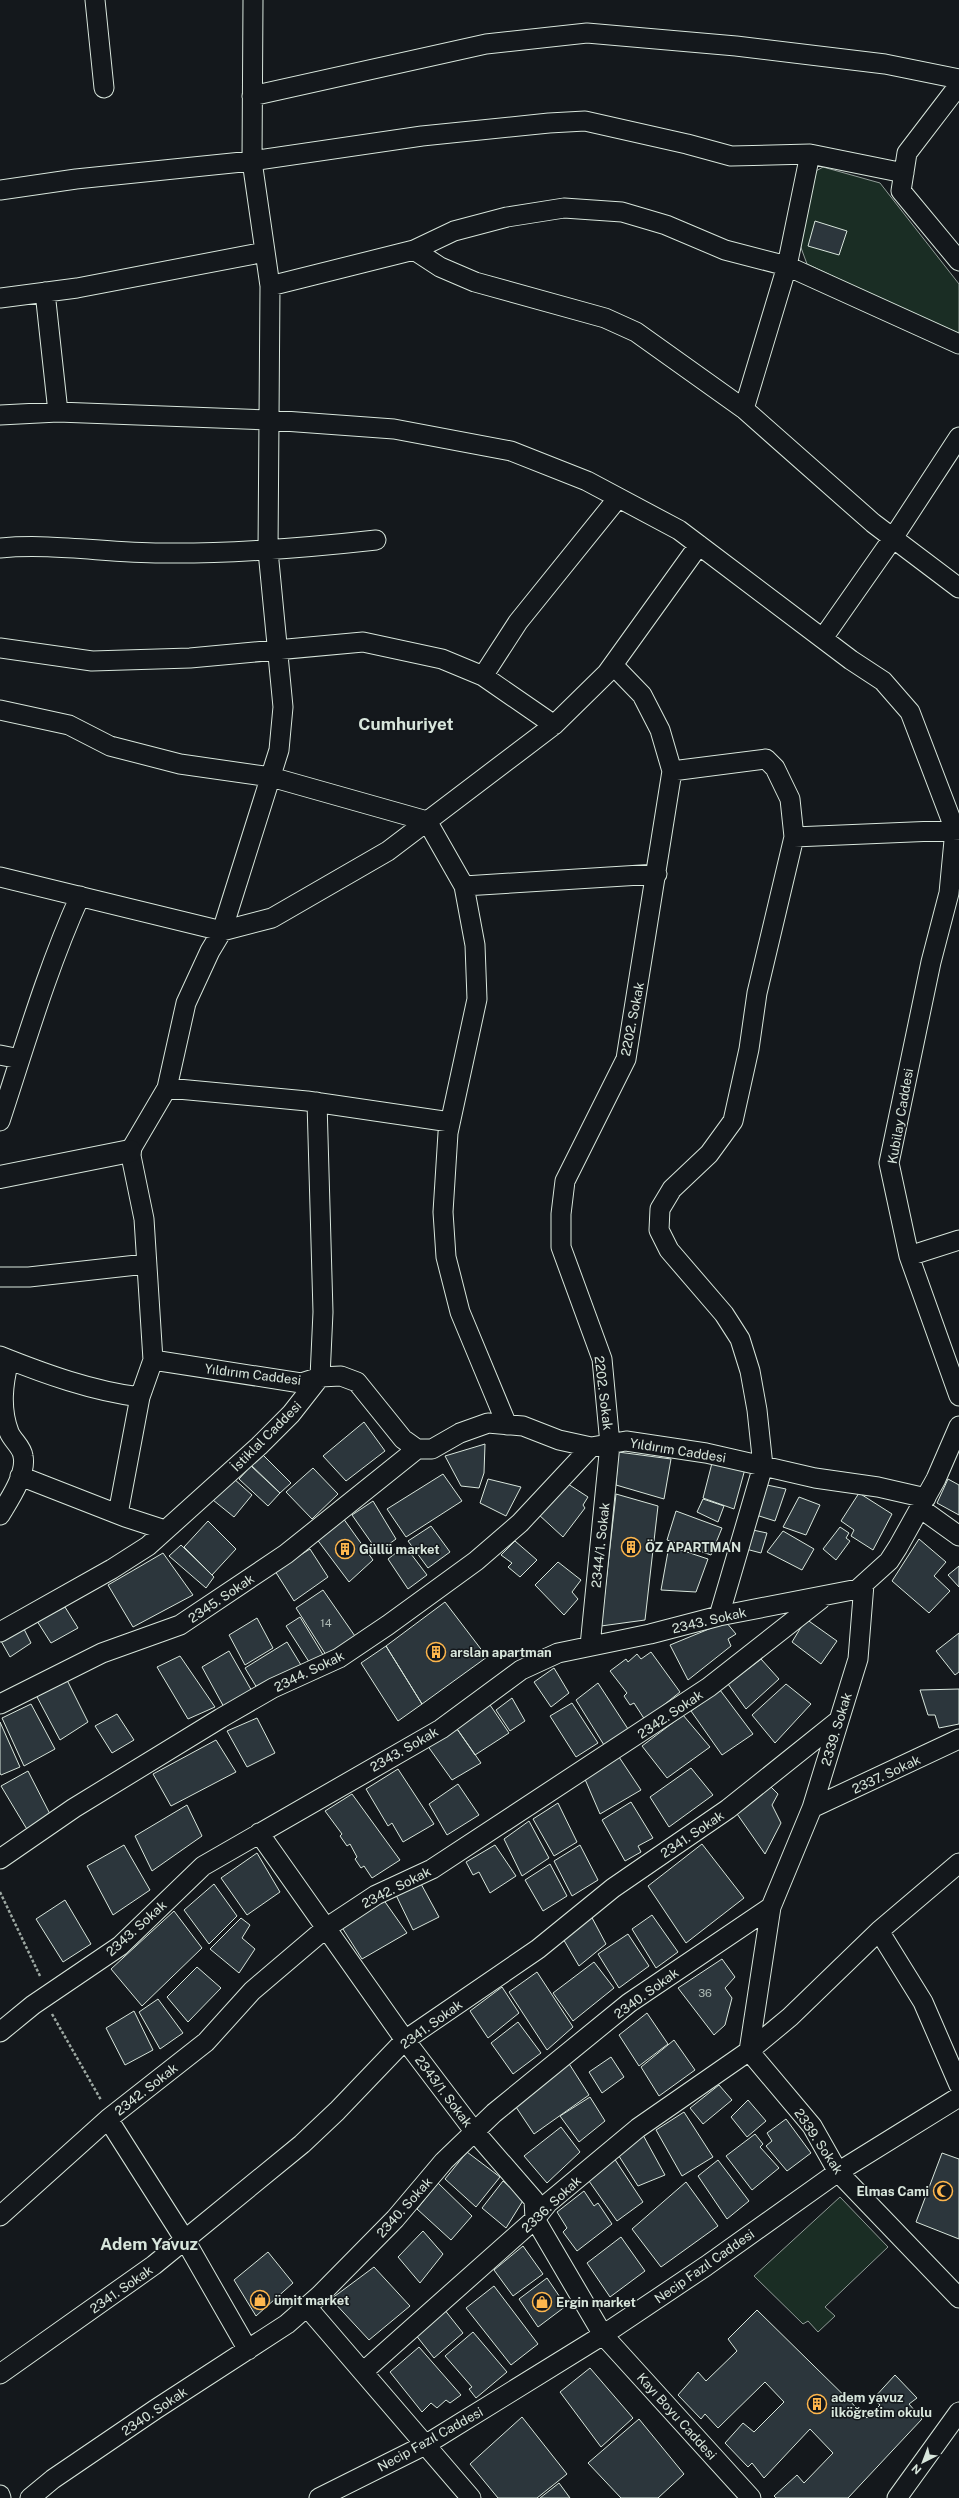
<svg xmlns="http://www.w3.org/2000/svg" width="959" height="2498" viewBox="0 0 959 2498" font-family="'Public Sans',sans-serif">
<style>
.green{fill:#1a2d24;stroke:#939e99}
.building{fill:#2c363c;stroke:#d8e6dc}
.lines{fill:none;stroke-linecap:round;stroke-linejoin:round}
.minor-casing{stroke:#d8e6dc;stroke-width:21}
.tertiary-casing{stroke:#d8e6dc;stroke-width:24}
.path{stroke:#9da8a2;stroke-width:2.5;stroke-dasharray:3 2;stroke-linecap:butt}
.minor{stroke:#14181c;stroke-width:19}
.tertiary{stroke:#14181c;stroke-width:22}
.labels{text-anchor:middle;stroke-width:3;stroke-linejoin:round;paint-order:stroke}
.number-label{font-size:11px;fill:#adbab4}
.street-label{font-size:13px;fill:#d8e6dc;stroke:#14181c}
.poi-label{font-size:13px;font-weight:bold;fill:#d8e6dc;stroke:#14181c;text-anchor:start}
.district-label{font-size:17px;font-weight:bold;fill:#d8e6dc;stroke:#14181c}
</style>
<rect width="100%" height="100%" fill="#14181c"/>
<path class="green" d="M823 167 880 183 959 284V336L807 264 800 245 816 171Z
M840 2197 888 2247 825 2307 835 2316 818 2332 808 2321 803 2324 754 2276Z"/>
<path class="building" d="M815 221 847 231 839 255 808 246Z
M364 1422 385 1451 346 1481 323 1456Z
M485 1444 484 1473 479 1488 461 1486 445 1456Z
M618 1452 671 1459 664 1499 616 1485Z
M261 1453 291 1483 280 1493 250 1464Z
M712 1463 745 1469 734 1509 703 1498Z
M251 1466 280 1493 268 1506 239 1479Z
M313 1468 338 1494 312 1519 286 1492Z
M443 1474 462 1501 406 1537 387 1509Z
M233 1478 252 1495 234 1517 213 1500Z
M488 1479 521 1487 506 1516 480 1503Z
M948 1479 959 1485V1515L937 1503Z
M568 1484 588 1497 583 1505 585 1508 563 1537 538 1514Z
M767 1485 786 1489 775 1521 756 1515Z
M859 1493 892 1514 873 1550 851 1536 854 1530 841 1521Z
M616 1494 658 1506 645 1620 601 1626Z
M799 1497 820 1505 806 1535 783 1527Z
M703 1499 724 1506 718 1522 697 1512Z
M373 1501 396 1539 378 1552 352 1515Z
M676 1511 722 1528 711 1555 667 1540Z
M343 1518 373 1560 349 1582 316 1538Z
M208 1521 236 1549 212 1575 184 1547Z
M431 1526 450 1552 428 1568 408 1541Z
M840 1527 849 1533 846 1538 850 1541 836 1560 823 1549Z
M748 1529 767 1533 761 1553 742 1548Z
M783 1531 814 1549 802 1570 767 1552Z
M919 1539 946 1562 934 1576 950 1591 929 1613 892 1581Z
M515 1541 537 1560 520 1577 508 1567 512 1563 501 1555Z
M181 1545 214 1577 206 1588 169 1556Z
M405 1546 427 1575 408 1589 388 1559Z
M669 1546 708 1559 696 1592 661 1590Z
M310 1549 328 1577 294 1601 275 1571Z
M163 1553 193 1595 133 1627 108 1585Z
M558 1562 581 1580 572 1592 578 1599 564 1615 535 1585Z
M959 1566V1587L948 1575Z
M323 1590 357 1639 328 1658 296 1608Z
M445 1602 487 1657 422 1704 386 1646Z
M65 1607 78 1628 51 1643 37 1621Z
M300 1617 325 1658 311 1665 286 1626Z
M257 1618 273 1648 245 1665 229 1635Z
M806 1619 837 1641 821 1664 792 1642Z
M726 1622 736 1634 728 1639 731 1646 688 1680 670 1645Z
M24 1629 31 1643 10 1657 1 1641Z
M959 1633V1672L955 1675 936 1651Z
M287 1642 304 1670 260 1693 245 1668Z
M386 1646 422 1704 398 1721 361 1663Z
M229 1651 253 1693 225 1709 202 1667Z
M651 1652 680 1692 645 1720 634 1703 630 1705 624 1696 627 1693 610 1671 626 1659 628 1662 637 1654 641 1659Z
M180 1656 215 1707 188 1719 157 1667Z
M761 1659 779 1679 746 1709 728 1684Z
M554 1668 569 1693 551 1707 534 1682Z
M67 1680 88 1722 60 1740 36 1695Z
M598 1683 628 1729 604 1745 576 1700Z
M786 1684 811 1704 775 1743 752 1715Z
M959 1689V1724L939 1728 935 1715H928L920 1690Z
M720 1690 753 1734 722 1755 691 1711Z
M512 1698 525 1721 510 1731 496 1710Z
M488 1702 509 1733 475 1755 455 1726Z
M572 1703 598 1743 576 1757 550 1716Z
M31 1704 55 1749 24 1766 2 1718Z
M117 1714 134 1740 112 1753 95 1726Z
M683 1715 710 1747 667 1778 642 1746Z
M257 1718 275 1753 247 1767 227 1731Z
M0 1722 20 1767 1 1775 0 1773Z
M455 1726 481 1763 452 1780 427 1745Z
M216 1740 236 1772 171 1806 153 1774Z
M617 1754 641 1790 600 1814 584 1777Z
M691 1768 713 1795 669 1827 650 1797Z
M398 1769 434 1824 403 1842 392 1823 388 1826 366 1789Z
M28 1771 51 1816 28 1831 1 1786Z
M458 1784 479 1815 447 1835 429 1804Z
M768 1784 778 1794 772 1805 781 1823 765 1854 735 1811Z
M352 1794 400 1860 372 1878 364 1866 361 1868 355 1859 357 1857 350 1844 347 1846 340 1836 342 1834 325 1811Z
M631 1802 653 1838 638 1846 641 1852 625 1861 602 1820Z
M558 1803 577 1842 554 1856 533 1819Z
M187 1805 202 1836 152 1871 135 1836Z
M529 1821 549 1858 522 1876 504 1839Z
M702 1844 744 1898 686 1943 648 1886Z
M124 1845 150 1890 113 1915 87 1866Z
M495 1845 516 1876 490 1893 479 1872 473 1875 466 1862Z
M580 1845 598 1880 572 1896 554 1861Z
M257 1853 280 1892 247 1915 221 1878Z
M550 1864 567 1896 543 1911 525 1880Z
M420 1882 439 1917 413 1930 395 1893Z
M214 1884 237 1916 209 1944 184 1910Z
M383 1899 407 1933 362 1959 341 1926Z
M65 1900 91 1944 63 1962 36 1919Z
M174 1911 202 1948 142 2006 111 1969Z
M590 1914 606 1944 579 1966 562 1937Z
M652 1915 678 1952 656 1968 632 1929Z
M241 1918 250 1925 242 1938 255 1949 239 1973 210 1949Z
M628 1934 649 1966 619 1988 598 1954Z
M722 1959 735 1977 725 1988 732 1998 725 2025 714 2035 678 1988Z
M594 1962 614 1988 573 2021 553 1993Z
M197 1967 221 1988 188 2022 167 1997Z
M537 1972 573 2027 547 2050 509 1992Z
M502 1987 519 2013 488 2038 470 2011Z
M158 1999 183 2033 160 2049 139 2012Z
M134 2011 153 2050 125 2065 106 2028Z
M647 2013 668 2044 639 2066 619 2035Z
M518 2022 541 2053 513 2074 491 2043Z
M674 2040 695 2070 659 2096 641 2067Z
M611 2057 624 2077 602 2093 589 2072Z
M568 2062 589 2095 534 2134 514 2104Z
M719 2085 732 2100 703 2124 690 2108Z
M590 2097 605 2121 579 2142 560 2116Z
M748 2100 766 2121 747 2137 731 2117Z
M684 2112 713 2157 682 2176 656 2130Z
M786 2119 811 2153 787 2171 766 2146 772 2141 767 2133Z
M561 2127 580 2152 547 2183 524 2156Z
M755 2134 763 2144 760 2147 779 2168 752 2190 726 2156Z
M643 2135 665 2175 638 2186 617 2153Z
M467 2152 500 2177 476 2207 445 2179Z
M942 2153 959 2159V2239L916 2222Z
M614 2158 643 2202 617 2221 589 2181Z
M718 2160 749 2201 727 2219 698 2176Z
M503 2181 524 2199 506 2228 482 2208Z
M686 2182 718 2226 661 2267 632 2229Z
M438 2183 472 2216 451 2240 417 2209Z
M584 2191 594 2206 598 2203 612 2224 577 2251 563 2232 567 2228 557 2212Z
M423 2231 443 2254 420 2283 398 2257Z
M621 2237 645 2271 610 2297 587 2263Z
M523 2246 543 2274 513 2296 494 2270Z
M268 2252 293 2283 256 2316 234 2280Z
M374 2267 410 2306 369 2340 331 2299Z
M547 2278 566 2306 538 2327 519 2299Z
M494 2286 538 2344 511 2365 466 2308Z
M444 2309 463 2333 434 2358 415 2334Z
M757 2310 867 2418 880 2405 873 2399 895 2375 917 2398 909 2404 922 2419 848 2498H776L774 2496 797 2475 804 2483 833 2453 810 2429 764 2478 752 2463 748 2467 725 2443 743 2423 754 2432 784 2402 765 2382 718 2428 705 2414 701 2419 678 2395 698 2372 706 2381 737 2351 728 2339Z
M473 2332 507 2372 476 2398 469 2389 472 2387 445 2356Z
M419 2347 461 2395 450 2403 446 2400 437 2408 431 2403 422 2412 390 2372Z
M590 2368 633 2418 601 2447 560 2392Z
M522 2417 567 2474 537 2498H498L470 2464Z
M639 2419 684 2474 658 2498H621L588 2463Z
M559 2483 570 2498H540Z"/>
<g class="lines">
<defs>
<path id="minor" d="M95 0 104 88
M959 85 907 153 901 191 959 261
M252 96 486 44 587 33 736 46 885 64 959 79
M0 190 76 179 252 161 422 136 549 123 585 121 687 144 731 156 810 154 904 173
M414 250 440 267 475 282 605 318 636 332 744 409 873 523 959 588
M270 286 414 250 454 231 507 217 564 208 622 212 666 225 725 250 787 266 959 344
M45 292 58 412
M0 298 77 288 265 252
M744 409 787 266 810 154
M0 415 58 412 270 420 394 429 511 451 587 481 679 530 851 660 883 681 910 712 955 830 949 893 931 962 889 1163 909 1256 959 1396
M0 548C53 543 107 553 161 553 233 554 304 548 376 540
M823 638 893 538 959 437
M0 648 92 661 190 658 363 642 442 659 483 676 554 725
M483 676 518 622 618 498
M0 710 69 725 110 746 180 764 271 777 427 821 464 886 475 945 477 999 448 1133 443 1212 446 1257 460 1312 507 1425
M672 771 766 759 775 768 790 799 794 837 757 993 749 1049 733 1121 709 1154 672 1189 660 1209 659 1230 669 1250 724 1314 740 1339 750 1371 757 1410 763 1466 719 1616
M794 837 959 830
M0 877 222 931 272 918 388 851 554 725 607 673 699 545
M464 886 657 874
M0 1055 20 1059
M167 1088 307 1101 450 1122
M0 1121C25 1045 47 969 80 896
M909 1256 959 1240
M0 1277H29L146 1264
M0 1356C45 1374 92 1391 140 1397
M153 1360 301 1383 320 1377 341 1376 357 1382 403 1439 417 1449H432L460 1433 488 1423 523 1426 559 1440 591 1447 626 1441 706 1453 815 1478 878 1487 926 1498
M20 1476 125 1517 165 1530
M920 1508 959 1536
M118 1514 140 1397 153 1360 144 1219 130 1151 167 1088 186 1003 210 951 222 931 279 750 283 707 268 551 270 286 252 161 253 0
M0 1515C9 1500 27 1474 23 1456 22 1447 12 1440 9 1432 0 1408 3 1384 9 1360
M864 1584 858 1659 812 1808 771 1907 749 2051 790 2017 879 1931 959 1863
M0 1632 112 1569 148 1546 259 1446 291 1414 320 1377 323 1312 317 1102
M590 1646 610 1444 602 1359 561 1247V1214L565 1181 626 1059 672 771 660 730 642 695 613 665
M0 1704 102 1653 180 1625 286 1554 417 1449
M812 1808 959 1739
M259 1833 405 2040 474 2131 534 2200 535 2219 603 2335 751 2498
M0 1859 74 1808 221 1718 273 1688 339 1658 388 1625 476 1561 520 1523 591 1447
M879 1931 923 2002 959 2085
M0 2032 33 2005 120 1946 203 1866 441 1729 521 1670 558 1653 650 1634 719 1616 858 1589 889 1561 898 1547 936 1479 959 1426
M108 2119 185 2240 248 2350
M0 2216 108 2119 206 2042 252 1991 326 1928 376 1895 432 1869 709 1687 821 1599
M307 2307 471 2498
M364 2371 535 2219 548 2203 638 2128 749 2051 812 2126 838 2172 959 2298
M0 2374 154 2265 302 2144 337 2111 405 2040 538 1949 613 1888 728 1809 838 1721
M0 2495 1 2498
M30 2498 53 2479 156 2409 287 2324 319 2296 395 2219 444 2161 494 2113 629 2003 771 1907
M319 2498 425 2445 603 2335 706 2266 838 2172 959 2097
M897 2498 959 2412"/>
<path id="tertiary" d="M0 1177 130 1151"/>
</defs>
<use href="#minor" class="minor-casing"/>
<use href="#tertiary" class="tertiary-casing"/>
<path class="path" d="M0 1892 40 1976
M52 2014 101 2100"/>
<use href="#minor" class="minor"/>
<use href="#tertiary" class="tertiary"/>
</g>
<defs>
<symbol id="building-ring" viewBox="-11 -11 22 22"><circle r="9.5" fill="#14181c" stroke="#ffb74d" stroke-width="1.5"/><path d="M-4-6H4V6H1V3H-1V6H-4ZM-2.5-4.3h1.7v1.8h-1.7ZM.8-4.3h1.7v1.8H.8ZM-2.5-1h1.7V.8h-1.7ZM.8-1h1.7V.8H.8Z" fill="#ffb74d"/></symbol>
<symbol id="mosque-ring" viewBox="-11 -11 22 22"><circle r="9.5" fill="#14181c" stroke="#ffb74d" stroke-width="1.5"/><path d="M3.5-4.9A6 6 0 1 0 3.5 4.9A5 5 0 1 1 3.5-4.9Z" fill="#ffb74d"/></symbol>
<symbol id="shop-ring" viewBox="-11 -11 22 22"><circle r="9.5" fill="#14181c" stroke="#ffb74d" stroke-width="1.5"/><path d="M-5-2.5h2.3a2.7 3.5 0 0 1 5.4 0H5L5.5 6h-11ZM-1.5-2.5h3a1.5 2.3 0 0 0-3 0Z" fill="#ffb74d"/></symbol>
</defs>
<g fill-rule="evenodd">
<use href="#building-ring" x="620" y="1536" width="22" height="22"/>
<use href="#building-ring" x="334" y="1538" width="22" height="22"/>
<use href="#building-ring" x="425" y="1641" width="22" height="22"/>
<use href="#mosque-ring" x="932" y="2180" width="22" height="22"/>
<use href="#shop-ring" x="249" y="2289" width="22" height="22"/>
<use href="#shop-ring" x="531" y="2291" width="22" height="22"/>
<use href="#building-ring" x="806" y="2393" width="22" height="22"/>
</g>
<g class="labels">
<g class="number-label">
<text x="326" y="1627">14</text>
<text x="705" y="1997">36</text>
</g>
<g class="street-label">
<text transform="translate(632 1019) rotate(-79)" y="5">2202. Sokak</text>
<text transform="translate(900 1116) rotate(-80)" y="5">Kubilay Caddesi</text>
<text transform="translate(253 1374) rotate(7)" y="5">Yıldırım Caddesi</text>
<text transform="translate(604 1393) rotate(83)" y="5">2202. Sokak</text>
<text transform="translate(266 1436) rotate(-45)" y="5">İstiklal Caddesi</text>
<text transform="translate(678 1450) rotate(9)" y="5">Yıldırım Caddesi</text>
<text transform="translate(600 1545) rotate(-84)" y="5">2344/1. Sokak</text>
<text transform="translate(221 1598) rotate(-34)" y="5">2345. Sokak</text>
<text transform="translate(709 1620) rotate(-13)" y="5">2343. Sokak</text>
<text transform="translate(309 1671) rotate(-26)" y="5">2344. Sokak</text>
<text transform="translate(670 1714) rotate(-34)" y="5">2342. Sokak</text>
<text transform="translate(836 1729) rotate(-73)" y="5">2339. Sokak</text>
<text transform="translate(404 1749) rotate(-30)" y="5">2343. Sokak</text>
<text transform="translate(886 1774) rotate(-25)" y="5">2337. Sokak</text>
<text transform="translate(692 1834) rotate(-34)" y="5">2341. Sokak</text>
<text transform="translate(396 1887) rotate(-27)" y="5">2342. Sokak</text>
<text transform="translate(136 1928) rotate(-42)" y="5">2343. Sokak</text>
<text transform="translate(646 1993) rotate(-36)" y="5">2340. Sokak</text>
<text transform="translate(431 2024) rotate(-36)" y="5">2341. Sokak</text>
<text transform="translate(146 2089) rotate(-38)" y="5">2342. Sokak</text>
<text transform="translate(444 2091) rotate(53)" y="5">2343/1. Sokak</text>
<text transform="translate(819 2141) rotate(56)" y="5">2339. Sokak</text>
<text transform="translate(551 2204) rotate(-43)" y="5">2336. Sokak</text>
<text transform="translate(404 2207) rotate(-48)" y="5">2340. Sokak</text>
<text transform="translate(704 2266) rotate(-35)" y="5">Necip Fazıl Caddesi</text>
<text transform="translate(121 2289) rotate(-35)" y="5">2341. Sokak</text>
<text transform="translate(154 2411) rotate(-34)" y="5">2340. Sokak</text>
<text transform="translate(677 2416) rotate(48)" y="5">Kayı Boyu Caddesi</text>
<text transform="translate(430 2439) rotate(-29)" y="5">Necip Fazıl Caddesi</text>
</g>
<g class="poi-label">
<text x="645" y="1552">ÖZ APARTMAN</text>
<text x="359" y="1554">Güllü market</text>
<text x="450" y="1657">arslan apartman</text>
<text x="929" y="2196" text-anchor="end">Elmas Cami</text>
<text x="274" y="2305">ümit market</text>
<text x="556" y="2307">Ergin market</text>
<text x="831" y="2402">adem yavuz<tspan x="831" dy="15">ilköğretim okulu</tspan></text>
</g>
<g class="district-label">
<text x="406" y="730">Cumhuriyet</text>
<text x="149" y="2250">Adem Yavuz</text>
</g>
</g>
<g transform="translate(923 2462) rotate(222)" stroke="#14181c" stroke-width="3" paint-order="stroke">
<path d="M0-3L7 15L0 10L-7 15Z" fill="#d8e6dc"/>
<text y="-6" font-size="11" font-weight="bold" text-anchor="middle" fill="#d8e6dc">N</text>
</g>
</svg>
